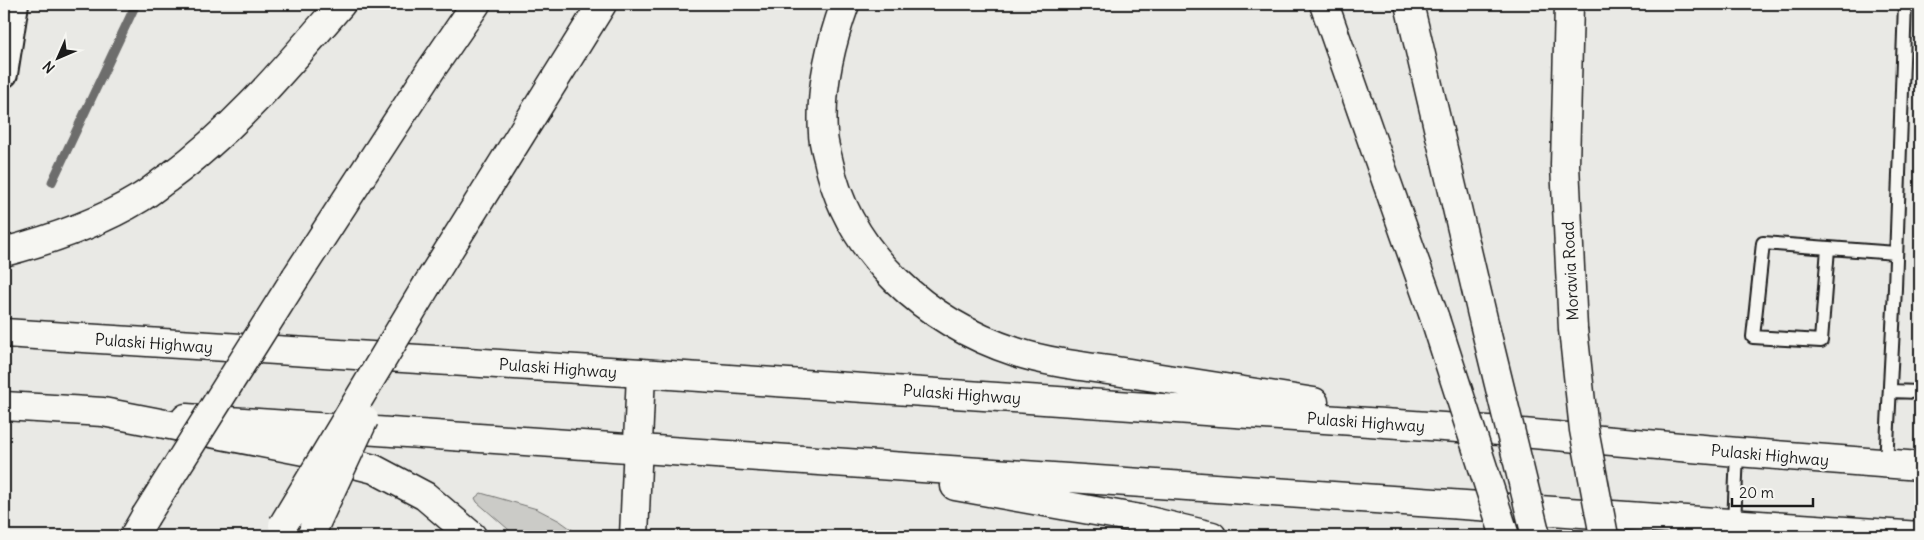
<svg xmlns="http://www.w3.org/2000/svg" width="1924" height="540" viewBox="0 0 1924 540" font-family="Delius,sans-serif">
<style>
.green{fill:#cbcbc7;stroke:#747472}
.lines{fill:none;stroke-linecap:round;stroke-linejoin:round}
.stream{stroke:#6d6d6c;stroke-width:9}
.lane-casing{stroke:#1c1c1c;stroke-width:16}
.street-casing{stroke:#1c1c1c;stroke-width:30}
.secondary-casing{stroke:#1c1c1c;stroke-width:31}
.primary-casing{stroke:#1c1c1c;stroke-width:31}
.highway-casing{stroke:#1c1c1c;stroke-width:31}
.lane{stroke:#f6f6f2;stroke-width:12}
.street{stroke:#f6f6f2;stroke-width:26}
.secondary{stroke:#f6f6f2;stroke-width:28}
.primary{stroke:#f6f6f2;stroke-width:28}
.highway{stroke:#f6f6f2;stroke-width:28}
.primary-bridge-casing{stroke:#1c1c1c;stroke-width:31;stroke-linecap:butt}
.highway-bridge-casing{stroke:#1c1c1c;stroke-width:31;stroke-linecap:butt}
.primary-bridge{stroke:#f6f6f2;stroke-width:28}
.highway-bridge{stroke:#f6f6f2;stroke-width:28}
.labels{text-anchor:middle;stroke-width:4.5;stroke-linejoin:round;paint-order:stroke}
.street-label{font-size:16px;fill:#1c1c1c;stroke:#f6f6f2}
</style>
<rect width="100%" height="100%" fill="#e9e9e5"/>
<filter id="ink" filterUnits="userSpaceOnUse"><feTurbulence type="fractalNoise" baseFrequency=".02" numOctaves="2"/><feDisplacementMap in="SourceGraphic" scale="10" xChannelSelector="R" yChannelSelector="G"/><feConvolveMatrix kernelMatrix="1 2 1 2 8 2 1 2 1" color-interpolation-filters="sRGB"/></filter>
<g filter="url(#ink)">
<path class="green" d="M481 493 537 509 560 521 581 536H516L477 502 475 498Z"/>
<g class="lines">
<path class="stream" d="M52 182 136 4"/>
<defs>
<path id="lane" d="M1828 248 1821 341 1753 337 1763 243 1896 253
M1890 391 1920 392
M1886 464 1895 288 1905 4
M1734 525 1737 452"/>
<path id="street" d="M4 74 15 4"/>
<path id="secondary" d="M634 536 641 373"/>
<path id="primary" d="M845 4C830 45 820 89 823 133 823 142 826 151 828 159 847 253 927 323 1016 352 1052 364 1098 368 1135 374 1195 383 1254 393 1314 402
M1324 4 1435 319
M1409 4 1484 323
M1569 4 1565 165 1573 329
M4 333 641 373 1488 430 1737 452 1920 466
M186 418 1920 536
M955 486 1140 519 1212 536"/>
<path id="highway" d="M4 252C50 240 99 223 140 198 150 192 159 184 168 178 235 129 287 66 341 4
M296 277 430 71 476 4
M427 285 602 4
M4 406 103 412 304 451 374 469 425 496 472 536
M134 536 145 517"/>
</defs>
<use href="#lane" class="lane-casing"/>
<use href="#street" class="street-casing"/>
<use href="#secondary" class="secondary-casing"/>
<use href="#primary" class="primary-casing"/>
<use href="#highway" class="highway-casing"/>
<use href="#lane" class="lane"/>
<use href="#street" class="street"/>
<use href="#secondary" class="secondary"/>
<use href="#primary" class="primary"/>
<use href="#highway" class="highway"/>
<defs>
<path id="primary-bridge" d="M1435 319 1505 536
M1484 323 1536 536
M1573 329 1584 430 1604 536"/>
<path id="highway-bridge" d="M145 517 296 277
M283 525 427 285
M314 527 364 419"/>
</defs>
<use href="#primary-bridge" class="primary-bridge-casing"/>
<use href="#highway-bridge" class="highway-bridge-casing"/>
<use href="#primary-bridge" class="primary-bridge"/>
<use href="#highway-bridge" class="highway-bridge"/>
</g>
</g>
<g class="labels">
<g class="street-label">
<text transform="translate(1570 271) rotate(-93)" y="6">Moravia Road</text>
<text transform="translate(154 343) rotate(4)" y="6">Pulaski Highway</text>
<text transform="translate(558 368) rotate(4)" y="6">Pulaski Highway</text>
<text transform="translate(962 394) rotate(4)" y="6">Pulaski Highway</text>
<text transform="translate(1366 422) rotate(4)" y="6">Pulaski Highway</text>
<text transform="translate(1770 455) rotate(5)" y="6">Pulaski Highway</text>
</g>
</g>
<rect width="1924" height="540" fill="none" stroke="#f6f6f2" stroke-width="20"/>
<rect x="10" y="10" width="1904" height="520" fill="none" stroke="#1c1c1c" stroke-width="2" filter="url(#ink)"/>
<g transform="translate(58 58) rotate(225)" stroke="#f6f6f2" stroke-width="4" paint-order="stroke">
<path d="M0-4L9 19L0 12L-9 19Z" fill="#1c1c1c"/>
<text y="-8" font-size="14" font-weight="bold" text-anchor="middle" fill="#1c1c1c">N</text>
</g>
<path d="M1732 498v8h81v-8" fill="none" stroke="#1c1c1c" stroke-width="2.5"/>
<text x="1739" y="498" font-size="15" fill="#1c1c1c" stroke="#f6f6f2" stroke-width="4" paint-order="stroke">20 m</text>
</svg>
